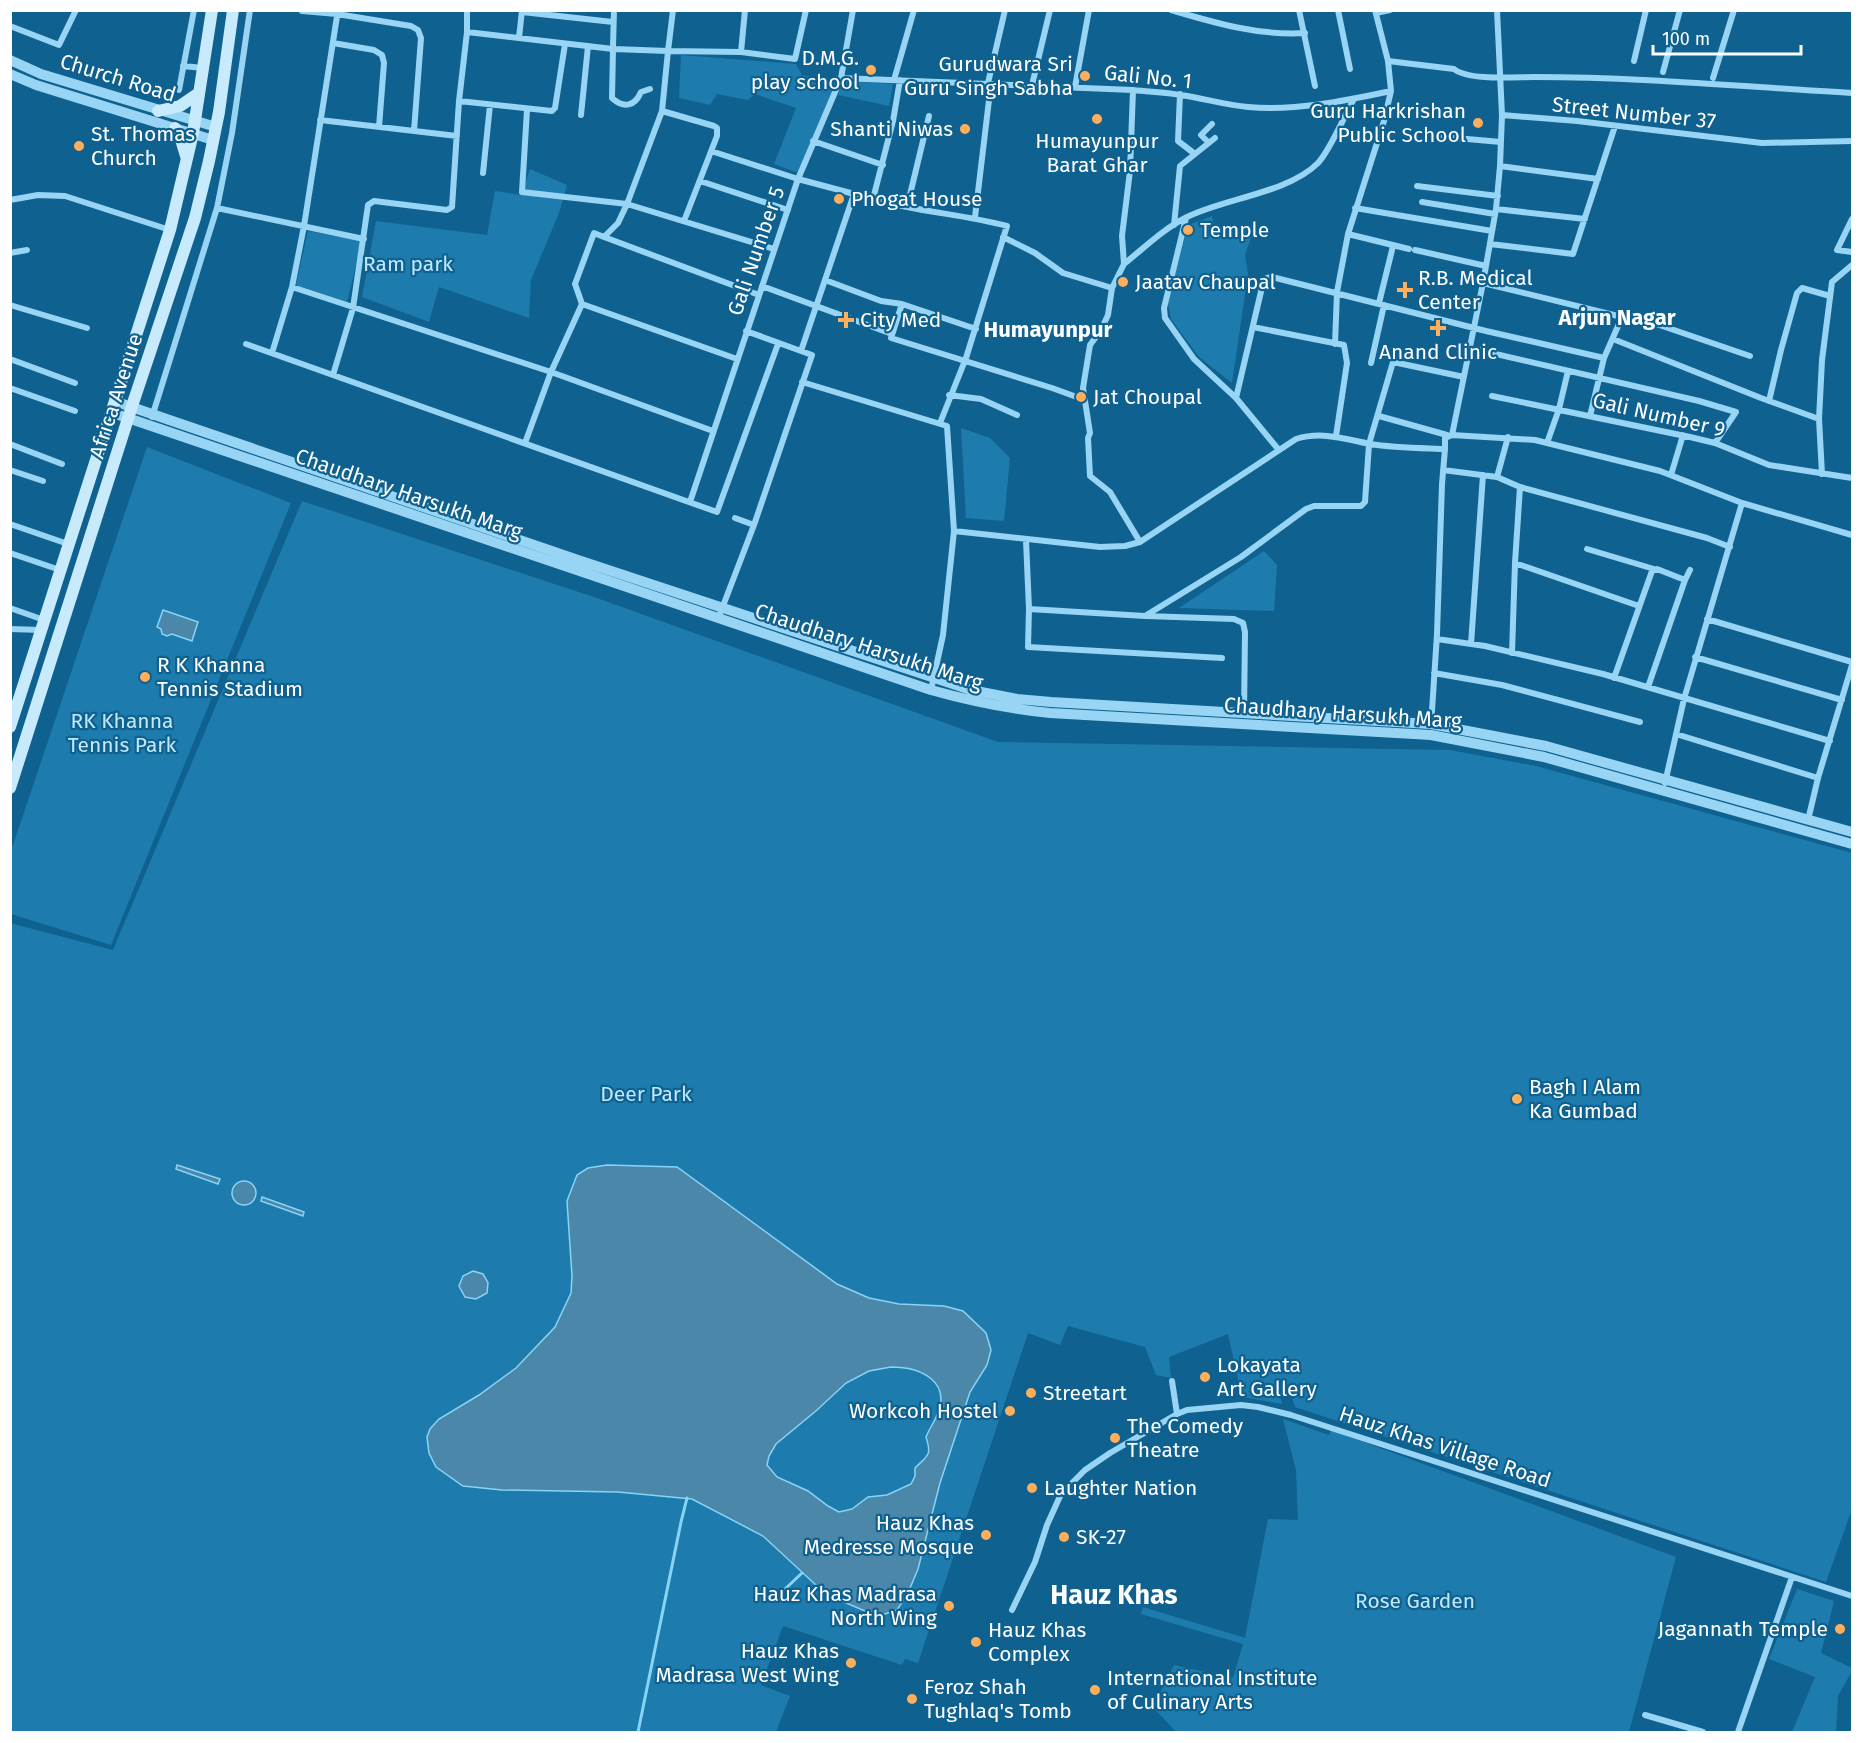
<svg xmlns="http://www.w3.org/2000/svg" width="1863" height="1743" viewBox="0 0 1863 1743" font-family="'Fira Sans',sans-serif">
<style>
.green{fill:#1d7cad}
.water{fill:#4b87a8;stroke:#89d3f7;stroke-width:1.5;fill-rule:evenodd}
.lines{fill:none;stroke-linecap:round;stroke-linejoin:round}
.stream{stroke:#89d3f7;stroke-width:3}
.minor{stroke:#98d4f3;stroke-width:6}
.tertiary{stroke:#98d4f3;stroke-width:10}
.secondary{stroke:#c8eafd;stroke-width:12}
.poi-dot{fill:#ffae5b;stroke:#0f6190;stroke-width:2}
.labels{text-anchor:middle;stroke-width:4.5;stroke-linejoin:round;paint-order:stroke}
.poi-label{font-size:21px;fill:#fff;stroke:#0f6190;text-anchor:start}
.street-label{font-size:21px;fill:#fff;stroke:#0f6190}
.park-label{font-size:21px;fill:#c0e9fe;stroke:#0f6190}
.neighbourhood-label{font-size:22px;font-weight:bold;fill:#fff;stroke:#0f6190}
.district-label{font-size:27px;font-weight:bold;fill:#fff;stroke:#0f6190}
</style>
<rect width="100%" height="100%" fill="#0f6190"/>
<path class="green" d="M681 55 796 64 802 75 836 82 798 173 774 164 796 108 755 94 748 100 717 94 710 105 679 98Z
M843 81 893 84 889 106 838 95Z
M530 169 567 185 559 213 531 280 529 318 439 287 429 322 362 297 376 221 487 235 495 191 521 195Z
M1212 216 1216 234 1255 226 1245 255 1248 274 1232 383 1199 357 1171 319 1168 304 1188 225Z
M308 231 362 241 347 302 296 285Z
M961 428 990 438 1010 458 1004 521 966 518Z
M147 447 291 503 111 945 11 914V851Z
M302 501 594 597 998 742 1450 750 1536 766 1852 853V1509L1826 1582 1295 1407 1289 1388 1278 1389 1282 1404 1242 1397 1228 1334 1169 1357 1171 1378 1156 1375 1145 1347 1068 1326 1060 1345 1028 1333 918 1663 905 1659 902 1665 783 1626 761 1685 790 1696 776 1732H11L10 923 113 950Z
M1264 551 1277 565 1274 611 1179 608Z
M1283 1419 1329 1435 1331 1430 1676 1557 1629 1732H1176L1153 1707 1174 1665 1233 1678 1243 1644 1141 1614 1143 1607 1245 1638 1268 1519 1298 1520 1296 1470Z
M1797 1589 1834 1601 1821 1653 1852 1668V1671L1838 1696 1836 1732H1792L1815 1677 1769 1659Z"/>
<path class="water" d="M163 610 198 622 192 641 172 634 167 636 162 634 161 629 157 627Z
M177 1165 220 1179 218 1184 176 1169Z
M607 1165 677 1167 837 1284 869 1298 899 1304 944 1306 963 1311 986 1333 991 1350 987 1365 970 1392 940 1483 918 1569 908 1593 897 1610 885 1614 865 1611 837 1599 818 1587 763 1536 692 1499 618 1492 502 1490 463 1486 436 1467 429 1453 427 1437 430 1429 439 1419 479 1395 516 1368 555 1327 571 1293 572 1276 567 1201 577 1175 588 1168ZM891 1367C920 1367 952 1381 937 1415 934 1423 929 1429 926 1437 932 1456 928 1455 915 1468V1476L911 1484 887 1495 868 1497 852 1509 839 1512 828 1506 808 1491 777 1477 767 1465 769 1456 776 1444 817 1410 846 1383 869 1371Z
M232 1193a12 12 0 1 1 24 0a12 12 0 1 1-24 0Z
M262 1197 304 1212 303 1216 261 1201Z
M473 1271 483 1274 488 1283 487 1293 476 1299 465 1297 459 1286 463 1276Z"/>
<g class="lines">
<path class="stream" d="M777 1601 784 1590 802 1573
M638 1732 681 1522 687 1498"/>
<path class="minor" d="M467 10V32L613 49 668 51 662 111 627 204 618 223 604 237 594 233 575 284 582 304 551 372 525 443
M673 10 668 51 741 52 745 10
M1171 10C1215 23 1259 36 1305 33
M1299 10 1315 86
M1338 10 1350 69
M302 11 337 14 411 26 418 30 421 38 414 131
M522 12 613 22
M1376 13 1390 10
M10 26 59 45 76 10
M519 38 522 10
M333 43 374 50 382 55 384 63 379 127
M613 47 614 10
M613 49 612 98C624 109 635 106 641 92L650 89
M741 52 795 59 806 10
M1388 61 1454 69C1469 81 1515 77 1534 77 1640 77 1747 87 1852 93
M1634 61 1646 10
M183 66 203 68
M1663 72 1680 10
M841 78 1133 90C1149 92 1165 92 1180 95 1203 98 1225 105 1248 107 1297 111 1344 101 1391 91
M1713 78 1734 10
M894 80 914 10
M1032 85 1050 10
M1075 87 1089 10
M179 90 194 10
M1133 90 1130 171 1122 236 1124 264 1112 288 1108 315 1101 330 1090 345 1083 388 1090 433 1088 438 1090 476 1110 492 1140 542
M1180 94 1178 141 1195 154
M459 101 552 111 555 108 565 44
M527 110 522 192 627 204 774 249
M662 111 714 126 717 128V136L684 221
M581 115 588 46
M1502 115 1577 121 1762 143 1852 141
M320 120 457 136
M1433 136 1501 142
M813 141 883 165
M1209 143 1201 135 1212 124
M711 151 798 179 873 199 893 121 900 80
M1500 166 1598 179
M483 173 490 105
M700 181 788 210
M1417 186 1498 196
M873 199C917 212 963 214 1007 226L966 358 940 423
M10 200 38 195 65 196 170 230
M1422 202 1495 214
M907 207 929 116
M217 208 364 239
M1355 208 1492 231
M1496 209 1585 219
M975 217 989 100 988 83 1005 10
M1186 218 1164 308 1165 318 1194 359 1236 398 1278 449
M1852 219 1837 250 1852 252
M1174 225 1180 166 1215 138
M1348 234 1409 249
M604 237 759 295
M1003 237 1035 253 1063 273 1112 288
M1490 244 1573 254 1615 126
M1415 250 1486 266
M10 253 27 250
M1124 264C1144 248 1163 229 1187 217 1226 198 1288 193 1318 163 1331 149 1344 116 1354 99
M825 280 881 301 902 304 976 329
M1483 283 1496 209 1500 166 1502 115 1497 10
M762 286 892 334
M292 287 551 372 713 431
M1379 303 1393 246
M582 304 737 359
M902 304 891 338 1052 388 1085 400
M10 305 87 328
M1253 327 1344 345 1347 363 1336 436
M1613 339 1761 398 1819 419
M246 344 717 512 778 344
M1335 344 1337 292 1348 234 1384 121 1391 91 1388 61 1375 10
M1470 348 1699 401 1736 412 1715 443
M801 351 854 194
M272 353 292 287 304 226 338 10
M10 359 75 383
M1371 363 1384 305
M333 375 353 308 368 205 374 201 447 210 452 207 459 101 467 32
M802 382 947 426 954 531
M10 388 75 411
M949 395 981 399 1017 415
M1492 396 1690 437 1715 443 1769 465 1852 478
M1236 398 1263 283 1267 278 1272 277 1486 331 1604 358
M1769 401 1781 350 1797 293 1802 288 1830 296
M1379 416 1447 435
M1590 416 1604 358 1622 317 1633 316 1750 356
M152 417 217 208 232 133 250 10
M1452 435 1483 283 1622 317
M1547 443 1559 409 1568 371
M10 444 62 464
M1445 449V438L1452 435 1535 440 1660 471 1742 503 1852 535
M10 470 43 481
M1443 470 1497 477 1520 487 1707 538 1730 547
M1822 474 1819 419 1822 360 1832 282 1852 265
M1671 475 1683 435
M1497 477 1508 437
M690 502 798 179 841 78 853 10
M735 518 754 525
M10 524 68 544
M1026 540 1029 609
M1587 549 1654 569
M10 553 60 570
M1515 563 1639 606
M10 608 44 620
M1146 616 1234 619 1243 623 1245 632 1244 715
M718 619 754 525 812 355 746 331
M1707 619 1852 662
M10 629 41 630
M1437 639 1485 646 1603 674 1830 741
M1471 644 1483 475
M1512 653 1515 563 1520 487
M1695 657 1842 700
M1222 658 1028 647 1029 609 1145 616 1241 557 1306 509 1314 506H1361L1365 502 1369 444 1393 362 1464 377
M1434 673 1502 685 1640 722
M1614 678 1652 571 1657 569 1685 580
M1648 687 1685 580 1690 570
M931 690 943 635 954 531 1100 547 1125 546 1140 542 1296 439C1322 431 1345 439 1370 444 1395 448 1420 448 1445 449L1442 484 1437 634 1431 726
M1676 734 1818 778
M1665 783 1684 699 1742 503
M1808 820 1818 778 1852 665
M1172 1381 1177 1414
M1012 1610 1035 1562 1047 1525 1061 1494 1085 1470 1110 1453 1177 1414 1187 1410 1241 1405 1258 1407 1291 1415 1852 1596
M1645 1715 1703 1732
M1738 1732 1792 1577"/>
<path class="tertiary" d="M10 60 41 74 216 127
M10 74 36 85 213 140
M114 401 578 560 971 690 1017 699 1051 702 1431 724 1546 746 1852 832
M110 412 931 690C970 701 1009 709 1050 713L1431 735 1544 757 1852 844"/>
<path class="secondary" d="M158 111 180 106 199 93
M175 128 180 136 186 156
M10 727 170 230 193 133 212 10
M10 788 132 406 195 218 209 161 219 112 233 10"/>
</g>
<g class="poi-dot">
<circle cx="871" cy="70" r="6"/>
<circle cx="1085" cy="76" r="6"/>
<circle cx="1097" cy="119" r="6"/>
<circle cx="1478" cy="123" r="6"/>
<circle cx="965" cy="129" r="6"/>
<circle cx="79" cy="146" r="6"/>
<circle cx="839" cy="199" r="6"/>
<circle cx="1188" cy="230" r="6"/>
<circle cx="1123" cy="282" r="6"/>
<path d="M1402 281h6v6h6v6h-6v6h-6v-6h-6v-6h6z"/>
<path d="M843 311h6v6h6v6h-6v6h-6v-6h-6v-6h6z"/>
<path d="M1435 319h6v6h6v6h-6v6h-6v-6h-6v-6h6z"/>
<circle cx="1081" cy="397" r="6"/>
<circle cx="145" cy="677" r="6"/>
<circle cx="1517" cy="1099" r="6"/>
<circle cx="1205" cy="1377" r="6"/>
<circle cx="1031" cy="1393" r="6"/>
<circle cx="1010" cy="1411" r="6"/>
<circle cx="1115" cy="1438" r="6"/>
<circle cx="1032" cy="1488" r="6"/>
<circle cx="986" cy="1535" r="6"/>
<circle cx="1064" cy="1537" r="6"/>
<circle cx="949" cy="1606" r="6"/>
<circle cx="1840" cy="1629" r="6"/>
<circle cx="976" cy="1642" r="6"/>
<circle cx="851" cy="1663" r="6"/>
<circle cx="1095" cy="1690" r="6"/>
<circle cx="912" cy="1699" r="6"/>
</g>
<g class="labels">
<g class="poi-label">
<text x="859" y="65" text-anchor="end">D.M.G.<tspan x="859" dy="24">play school</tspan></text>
<text x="1073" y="71" text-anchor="end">Gurudwara Sri<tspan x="1073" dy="24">Guru Singh Sabha</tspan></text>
<text x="1466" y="118" text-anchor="end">Guru Harkrishan<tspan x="1466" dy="24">Public School</tspan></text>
<text x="953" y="136" text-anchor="end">Shanti Niwas</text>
<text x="91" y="141">St. Thomas<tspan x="91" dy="24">Church</tspan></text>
<text x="1097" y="148" text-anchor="middle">Humayunpur<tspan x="1097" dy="24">Barat Ghar</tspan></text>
<text x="851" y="206">Phogat House</text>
<text x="1200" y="237">Temple</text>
<text x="1418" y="285">R.B. Medical<tspan x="1418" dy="24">Center</tspan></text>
<text x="1135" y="289">Jaatav Chaupal</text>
<text x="860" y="327">City Med</text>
<text x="1438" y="359" text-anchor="middle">Anand Clinic</text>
<text x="1093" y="404">Jat Choupal</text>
<text x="157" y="672">R K Khanna<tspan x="157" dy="24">Tennis Stadium</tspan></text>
<text x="1529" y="1094">Bagh I Alam<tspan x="1529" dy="24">Ka Gumbad</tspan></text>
<text x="1217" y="1372">Lokayata<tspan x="1217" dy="24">Art Gallery</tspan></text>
<text x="1043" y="1400">Streetart</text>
<text x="998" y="1418" text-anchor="end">Workcoh Hostel</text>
<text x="1127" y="1433">The Comedy<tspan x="1127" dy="24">Theatre</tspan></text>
<text x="1044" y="1495">Laughter Nation</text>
<text x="974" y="1530" text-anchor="end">Hauz Khas<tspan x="974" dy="24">Medresse Mosque</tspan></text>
<text x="1076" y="1544">SK-27</text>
<text x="937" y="1601" text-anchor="end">Hauz Khas Madrasa<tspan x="937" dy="24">North Wing</tspan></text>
<text x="1828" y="1636" text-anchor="end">Jagannath Temple</text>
<text x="988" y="1637">Hauz Khas<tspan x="988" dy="24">Complex</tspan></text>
<text x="839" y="1658" text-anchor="end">Hauz Khas<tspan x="839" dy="24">Madrasa West Wing</tspan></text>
<text x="1107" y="1685">International Institute<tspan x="1107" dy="24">of Culinary Arts</tspan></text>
<text x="924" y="1694">Feroz Shah<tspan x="924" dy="24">Tughlaq's Tomb</tspan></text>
</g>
<g class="street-label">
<text transform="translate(1148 77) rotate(6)" y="7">Gali No. 1</text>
<text transform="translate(118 78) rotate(17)" y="7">Church Road</text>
<text transform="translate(1634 113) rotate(6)" y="7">Street Number 37</text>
<text transform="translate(756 251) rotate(-71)" y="7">Gali Number 5</text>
<text transform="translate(116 396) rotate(-72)" y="7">Africa Avenue</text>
<text transform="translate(1659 415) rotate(13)" y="7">Gali Number 9</text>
<text transform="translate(409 494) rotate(19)" y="7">Chaudhary Harsukh Marg</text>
<text transform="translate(869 647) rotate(18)" y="7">Chaudhary Harsukh Marg</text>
<text transform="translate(1343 713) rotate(4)" y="7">Chaudhary Harsukh Marg</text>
<text transform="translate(1445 1447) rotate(18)" y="7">Hauz Khas Village Road</text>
</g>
<g class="park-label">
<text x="408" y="271">Ram park</text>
<text x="122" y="728">RK Khanna<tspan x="122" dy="24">Tennis Park</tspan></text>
<text x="646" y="1101">Deer Park</text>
<text x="1415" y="1608">Rose Garden</text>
</g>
<g class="neighbourhood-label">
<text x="1617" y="325">Arjun Nagar</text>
<text x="1048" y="337">Humayunpur</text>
</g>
<g class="district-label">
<text x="1114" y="1604">Hauz Khas</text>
</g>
</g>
<rect width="1863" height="1743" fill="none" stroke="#ffffff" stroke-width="24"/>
<path d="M1653 45v9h148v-9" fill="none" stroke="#ffffff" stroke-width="3"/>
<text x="1662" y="45" font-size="18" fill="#ffffff" stroke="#0f6190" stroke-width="4.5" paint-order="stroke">100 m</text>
</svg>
